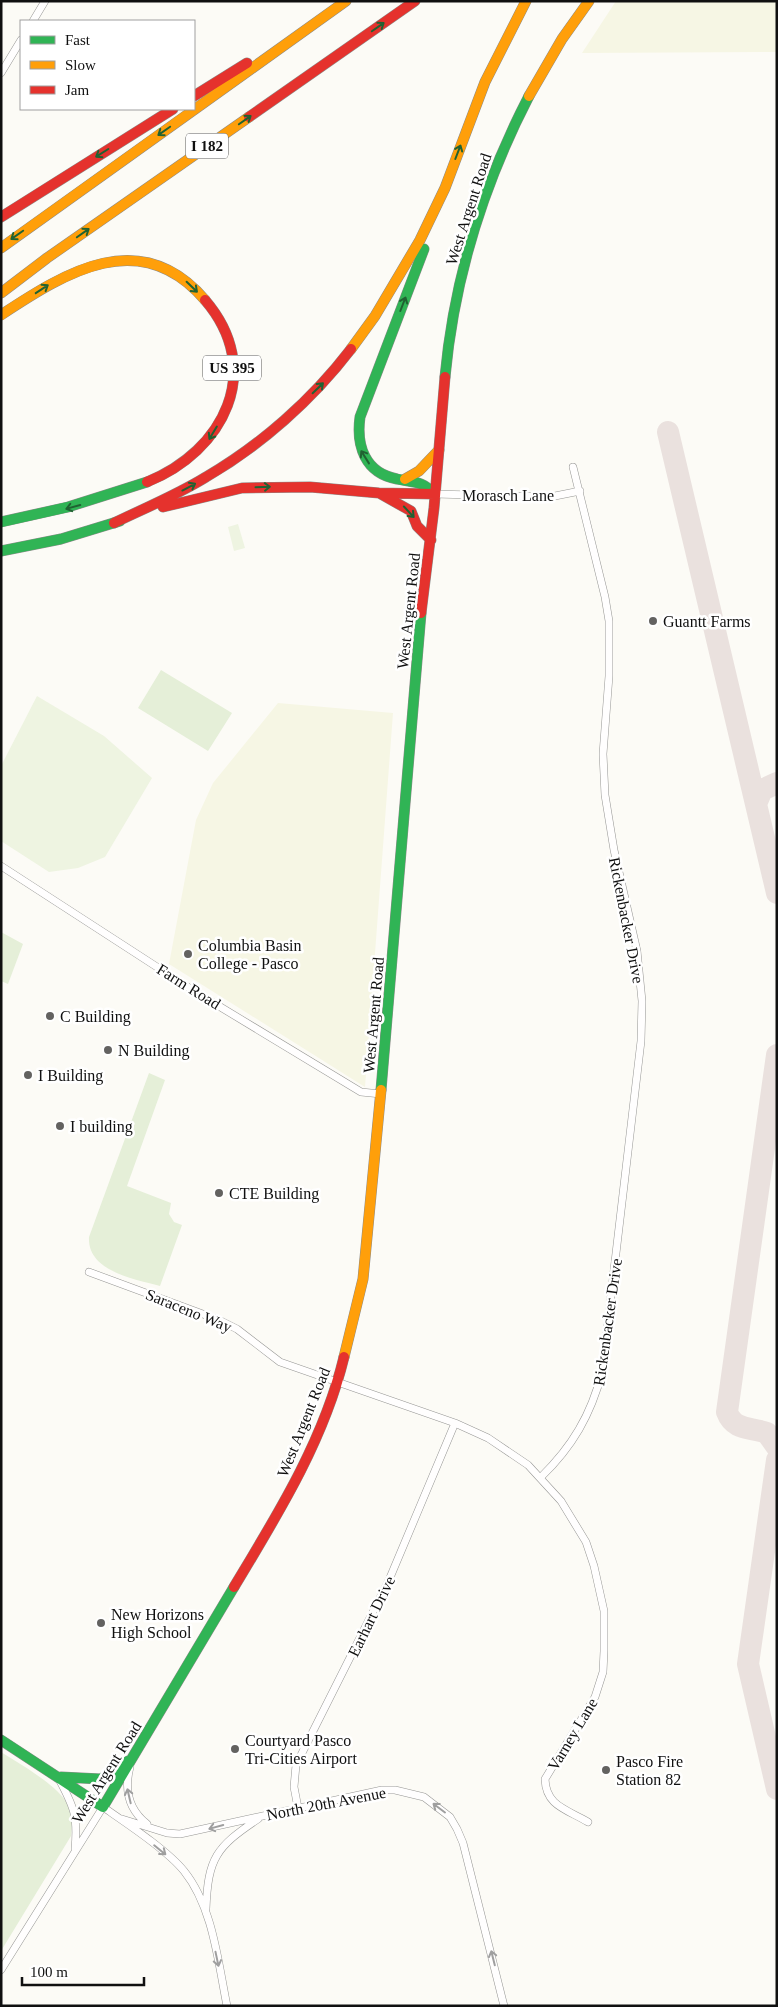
<svg xmlns="http://www.w3.org/2000/svg" width="778" height="2007" viewBox="0 0 778 2007" font-family="'Times New Roman',serif">
<style>
.farmland{fill:#f6f6e4}
.green{fill:#e5efd8}
.pitch{fill:#eef4e1}
.lines{fill:none;stroke-linecap:round;stroke-linejoin:round}
.taxiway{stroke:#eae1de;stroke-width:22}
.street-casing{stroke:#969694;stroke-width:8}
.fast-casing{stroke:#8d8c8a;stroke-width:11}
.slow-casing{stroke:#8d8c8a;stroke-width:11}
.jam-casing{stroke:#8d8c8a;stroke-width:11}
.street{stroke:#fffefe;stroke-width:7}
.fast{stroke:#30b455;stroke-width:10}
.slow{stroke:#ff9f0a;stroke-width:10}
.jam{stroke:#e5322d;stroke-width:10}
.oneway{stroke:#206232}
.oneway2{stroke:#9f9f9f}
.poi-dot{fill:#636260;stroke:#fff;stroke-width:2}
.labels{text-anchor:middle;stroke-width:5;stroke-linejoin:round;paint-order:stroke}
.shield{fill:#fff;stroke:#585858;stroke-width:1}
.shield-label{font-size:15px;font-weight:bold;fill:#101010}
.street-label{font-size:16px;fill:#101010;stroke:#fff}
.poi-label{font-size:16px;fill:#101010;stroke:#fff;text-anchor:start}
</style>
<rect width="100%" height="100%" fill="#fcfbf6"/>
<path class="farmland" d="M616 1H777V52L582 53Z
M278 703 393 713 365 1087 169 964 196 820 213 783Z"/>
<path class="green" d="M161 670 232 713 208 751 138 708Z
M1 932 23 944 8 984 1 981Z
M149 1073 165 1080 127 1186 171 1203 169 1214 174 1222 182 1225 160 1286C134 1279 87 1271 89 1237Z
M1 1752C20 1764 59 1786 68 1805 73 1816 72 1825 71 1836L1 1951Z"/>
<path class="pitch" d="M238 524 245 548 234 551 228 527Z
M37 696 104 736 152 778 105 857 78 868 49 872 1 841V766Z"/>
<g class="lines">
<path class="taxiway" d="M668 432 777 893
M756 804 762 790 777 783
M777 1055 727 1412C734 1431 751 1427 767 1433L777 1447
M777 1460 748 1664 777 1789"/>
<defs>
<path id="street" d="M33 21 45 1
M1 73 21 40
M435 494 550 497 580 491
M1 866 194 991 361 1092 381 1094
M89 1272 219 1320 237 1329 280 1362 455 1423 488 1438 528 1465 561 1501 586 1542 594 1566 604 1611V1651L603 1672 595 1697 545 1779C546 1806 566 1809 588 1822
M541 1477C572 1447 591 1415 602 1372L641 1041 642 1001 637 951 614 850 605 795 603 754 609 676V621L605 597 573 467
M130 1767C124 1790 128 1809 147 1824
M59 1779C74 1807 78 1816 75 1849
M298 1808 294 1787 296 1765 389 1580 455 1423
M122 1819 167 1833 180 1834 382 1790H395L424 1797 450 1817 457 1829 463 1843 504 2006
M206 1909C208 1858 216 1847 258 1819
M1 1970 103 1807C126 1823 167 1850 184 1871 213 1907 218 1962 227 2006"/>
<path id="fast" d="M424 249 360 417C356 446 365 473 397 479 415 483 420 480 435 494
M445 377C454 279 484 183 529 96
M1 522 68 507 147 482
M1 551 61 539 120 521
M381 1090 421 613
M1 1740 103 1807 234 1587
M61 1777 101 1779 128 1761"/>
<path id="slow" d="M529 96 562 39 589 1
M1 248 346 1
M1 293 47 258 249 117
M1 315C66 272 141 225 205 300
M351 349 375 316 420 240 445 188 485 82 526 1
M405 479 419 471 439 450
M344 1357 363 1279 381 1090"/>
<path id="jam" d="M194 96 247 63
M249 117 415 1
M1 217 173 109
M147 482C224 451 265 370 205 300
M379 493 411 511 417 526 431 540
M163 507 242 488 310 487 379 493 435 494
M114 523C145 508 177 495 206 477 261 445 312 400 351 349
M421 613 434 508 445 377
M234 1587C278 1514 324 1440 344 1357"/>
</defs>
<use href="#street" class="street-casing"/>
<use href="#fast" class="fast-casing"/>
<use href="#slow" class="slow-casing"/>
<use href="#jam" class="jam-casing"/>
<use href="#street" class="street"/>
<use href="#fast" class="fast"/>
<use href="#slow" class="slow"/>
<use href="#jam" class="jam"/>
</g>
<defs><path id="oneway-shaft" d="M-6 0H5M1.5-3L5.5 0L1.5 3" fill="none" stroke-width="1.6" stroke-linecap="round" stroke-linejoin="round" transform="scale(1.25)"/></defs>
<g class="oneway">
<use href="#oneway-shaft" transform="translate(378 27) rotate(-35)"/>
<use href="#oneway-shaft" transform="translate(245 120) rotate(-35)"/>
<use href="#oneway-shaft" transform="translate(164 131) rotate(145)"/>
<use href="#oneway-shaft" transform="translate(458 152) rotate(-69)"/>
<use href="#oneway-shaft" transform="translate(102 153) rotate(148)"/>
<use href="#oneway-shaft" transform="translate(83 233) rotate(-35)"/>
<use href="#oneway-shaft" transform="translate(17 235) rotate(145)"/>
<use href="#oneway-shaft" transform="translate(192 287) rotate(44)"/>
<use href="#oneway-shaft" transform="translate(42 289) rotate(-33)"/>
<use href="#oneway-shaft" transform="translate(403 304) rotate(-69)"/>
<use href="#oneway-shaft" transform="translate(318 388) rotate(-44)"/>
<use href="#oneway-shaft" transform="translate(213 433) rotate(121)"/>
<use href="#oneway-shaft" transform="translate(365 457) rotate(-122)"/>
<use href="#oneway-shaft" transform="translate(189 487) rotate(-28)"/>
<use href="#oneway-shaft" transform="translate(263 487) rotate(-2)"/>
<use href="#oneway-shaft" transform="translate(73 507) rotate(165)"/>
<use href="#oneway-shaft" transform="translate(409 512) rotate(47)"/>
</g>
<g class="oneway2">
<use href="#oneway-shaft" transform="translate(129 1796) rotate(-103)"/>
<use href="#oneway-shaft" transform="translate(439 1808) rotate(-143)"/>
<use href="#oneway-shaft" transform="translate(216 1827) rotate(165)"/>
<use href="#oneway-shaft" transform="translate(160 1850) rotate(39)"/>
<use href="#oneway-shaft" transform="translate(493 1958) rotate(-104)"/>
<use href="#oneway-shaft" transform="translate(217 1959) rotate(78)"/>
</g>
<g class="poi-dot">
<circle cx="653" cy="621" r="5"/>
<circle cx="188" cy="954" r="5"/>
<circle cx="50" cy="1016" r="5"/>
<circle cx="108" cy="1050" r="5"/>
<circle cx="28" cy="1075" r="5"/>
<circle cx="60" cy="1126" r="5"/>
<circle cx="219" cy="1193" r="5"/>
<circle cx="101" cy="1623" r="5"/>
<circle cx="235" cy="1749" r="5"/>
<circle cx="606" cy="1770" r="5"/>
</g>
<g class="labels">
<g class="shield">
<rect x="186" y="133.5" width="42" height="25" rx="4"/>
<rect x="203" y="355.5" width="58" height="25" rx="4"/>
</g>
<g class="shield-label">
<text x="207" y="151">I 182</text>
<text x="232" y="373">US 395</text>
</g>
<g class="street-label">
<text transform="translate(468 209) rotate(-72)" y="6">West Argent Road</text>
<text x="508" y="501">Morasch Lane</text>
<text transform="translate(408 611) rotate(-84)" y="6">West Argent Road</text>
<text transform="translate(627 920) rotate(79)" y="6">Rickenbacker Drive</text>
<text transform="translate(189 986) rotate(32)" y="6">Farm Road</text>
<text transform="translate(373 1015) rotate(-85)" y="6">West Argent Road</text>
<text transform="translate(189 1310) rotate(22)" y="6">Saraceno Way</text>
<text transform="translate(607 1322) rotate(-82)" y="6">Rickenbacker Drive</text>
<text transform="translate(303 1422) rotate(-68)" y="6">West Argent Road</text>
<text transform="translate(371 1616) rotate(-64)" y="6">Earhart Drive</text>
<text transform="translate(572 1734) rotate(-59)" y="6">Varney Lane</text>
<text transform="translate(106 1772) rotate(-58)" y="6">West Argent Road</text>
<text transform="translate(326 1803) rotate(-11)" y="6">North 20th Avenue</text>
</g>
<g class="poi-label">
<text x="663" y="627">Guantt Farms</text>
<text x="198" y="951">Columbia Basin<tspan x="198" dy="18">College - Pasco</tspan></text>
<text x="60" y="1022">C Building</text>
<text x="118" y="1056">N Building</text>
<text x="38" y="1081">I Building</text>
<text x="70" y="1132">I building</text>
<text x="229" y="1199">CTE Building</text>
<text x="111" y="1620">New Horizons<tspan x="111" dy="18">High School</tspan></text>
<text x="245" y="1746">Courtyard Pasco<tspan x="245" dy="18">Tri-Cities Airport</tspan></text>
<text x="616" y="1767">Pasco Fire<tspan x="616" dy="18">Station 82</tspan></text>
</g>
</g>
<rect width="778" height="2007" fill="none" stroke="#101010" stroke-width="5"/>
<rect x="20" y="20" width="175" height="90" fill="#ffffff" stroke="#9f9f9f"/>
<rect x="30" y="36" width="25" height="8" fill="#30b455" stroke="#9f9f9f"/>
<text x="65" y="45" font-size="15" fill="#101010">Fast</text>
<rect x="30" y="61" width="25" height="8" fill="#ff9f0a" stroke="#9f9f9f"/>
<text x="65" y="70" font-size="15" fill="#101010">Slow</text>
<rect x="30" y="86" width="25" height="8" fill="#e5322d" stroke="#9f9f9f"/>
<text x="65" y="95" font-size="15" fill="#101010">Jam</text>
<path d="M22 1977v8h122v-8" fill="none" stroke="#101010" stroke-width="2.5"/>
<text x="30" y="1977" font-size="15" fill="#101010" stroke="#ffffff" stroke-width="4" paint-order="stroke">100 m</text>
</svg>
